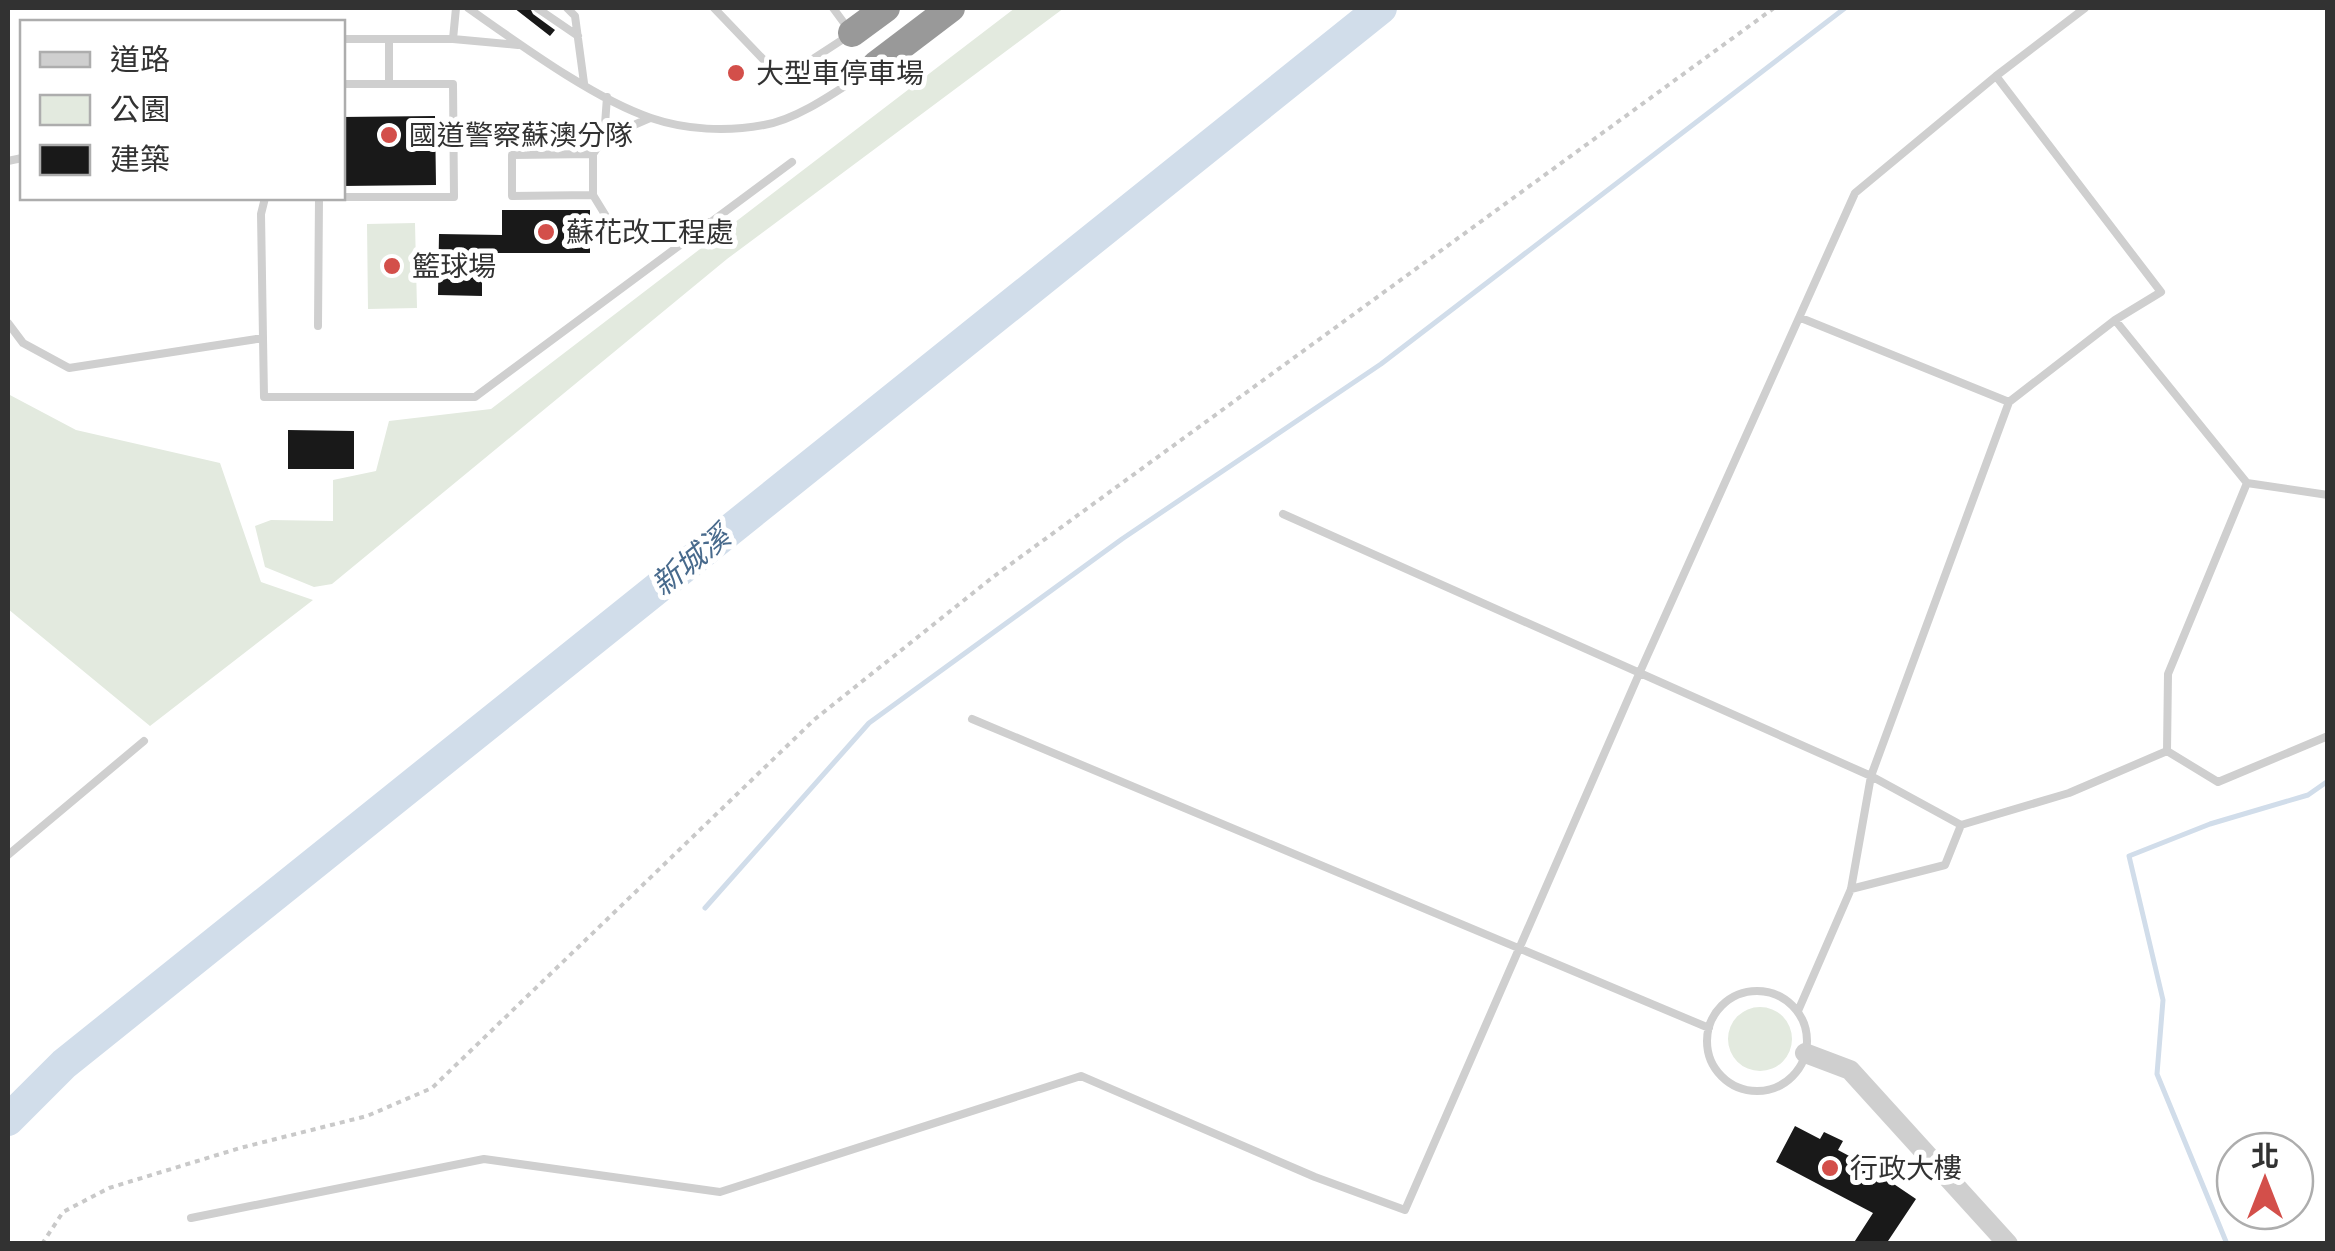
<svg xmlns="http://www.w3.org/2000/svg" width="2335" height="1251" viewBox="0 0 2335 1251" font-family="Mulish,'Noto Sans TC',sans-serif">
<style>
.green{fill:#e3eadf}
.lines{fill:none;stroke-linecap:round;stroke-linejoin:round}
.stream{stroke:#d1ddea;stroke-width:5}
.river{stroke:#d1ddea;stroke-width:32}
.building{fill:#191919}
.path{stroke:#c9c9c9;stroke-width:4;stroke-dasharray:5 5;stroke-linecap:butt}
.service{stroke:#cfcfcf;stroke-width:8}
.tertiary{stroke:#cfcfcf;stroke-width:20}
.motorway{stroke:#999;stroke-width:28}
.poi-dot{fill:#d34f4a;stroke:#fff;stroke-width:4}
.labels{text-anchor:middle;stroke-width:10;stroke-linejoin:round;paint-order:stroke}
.poi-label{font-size:28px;fill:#323232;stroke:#fff;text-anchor:start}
.water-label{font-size:30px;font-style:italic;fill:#486a8c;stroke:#fff}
</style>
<rect width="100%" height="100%" fill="#fff"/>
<path class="green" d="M1015 8H1064L727 259 332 584 314 587 265 567 255 526 271 520 333 521V480L376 471 389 421 491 409Z
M415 223 417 308 368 309 367 224Z
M8 394 76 430 220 463 261 582 313 600 150 726 8 609Z
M1728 1039a32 32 0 1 1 64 0a32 32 0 1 1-64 0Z"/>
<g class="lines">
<path class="stream" d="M705 908 869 723 1122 539 1381 364 1845 8
M2227 1244 2157 1074 2163 1000 2129 856 2210 824 2308 795 2328 781"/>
<path class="river" d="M8 1120 64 1064 1381 8"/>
</g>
<path class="building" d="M514 8H530L533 14 555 30 550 36Z
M435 116 436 185 342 186V117Z
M502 210H590V253H482V296L438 295 439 234 502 235Z
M288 430 354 431V469H288Z
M1795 1126 1820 1139 1824 1132 1843 1141 1838 1150 1883 1174 1882 1176 1916 1199 1886 1244H1853L1873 1213 1776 1162Z"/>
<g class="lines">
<path class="path" d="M42 1244 63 1212 109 1188 240 1148 367 1116 432 1088 815 719 993 577 1774 8"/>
<path class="service" d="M468 8C518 43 594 99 651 118 686 130 727 132 764 125 800 119 841 88 871 69
M537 8 578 36
M567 8 575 16 584 83
M714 8 782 79 848 36
M833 8 847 27
M342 39H453L518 45
M389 39V84
M453 39 456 8
M1996 76 2161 292 2115 320
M342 84H453L454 197H342
M607 97 604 138 593 154V195L612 226 709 222
M604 138 650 118
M8 161 22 158
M593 195 512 196V155L593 154
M8 323 23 343 69 368 263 338 261 214 265 198
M318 326 319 198
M263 338 264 397H475L792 162
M2247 483 2328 495
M1283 514 1871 776 1961 825
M972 719 1709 1028
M2167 751 2218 782 2328 736
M8 855 144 741
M1851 889 1945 865 1961 825 2069 793 2167 751 2168 674 2247 483 2115 320 2009 402
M1707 1041a50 50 0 1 1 100 0a50 50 0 1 1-100 0Z
M1798 1011 1851 889 1871 776 2009 402 1801 318
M191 1218 484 1159 720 1192 1081 1076 1315 1177 1405 1210 1639 674 1855 193 1996 76 2085 8"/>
<path class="tertiary" d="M1805 1053 1850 1070 2008 1244"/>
<path class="motorway" d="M852 33 886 8
M876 65 951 8"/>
</g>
<g class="poi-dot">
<circle cx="736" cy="73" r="10"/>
<circle cx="389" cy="135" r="10"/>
<circle cx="546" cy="232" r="10"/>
<circle cx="392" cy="266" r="10"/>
<circle cx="1830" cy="1168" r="10"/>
</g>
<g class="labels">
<g class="poi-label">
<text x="756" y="83">大型車停車場</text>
<text x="409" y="145">國道警察蘇澳分隊</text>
<text x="566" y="242">蘇花改工程處</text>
<text x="412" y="276">籃球場</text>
<text x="1850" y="1178">行政大樓</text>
</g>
<g class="water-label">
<text transform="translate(691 561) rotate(-39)" y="10">新城溪</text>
</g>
</g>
<rect width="2335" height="1251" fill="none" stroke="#323232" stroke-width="20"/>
<rect x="20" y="20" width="325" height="180" fill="#ffffff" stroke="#adadad" stroke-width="2.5"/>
<rect x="40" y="52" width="50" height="15" fill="#cfcfcf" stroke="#adadad" stroke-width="2.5"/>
<text x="110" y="70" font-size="30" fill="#323232">道路</text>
<rect x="40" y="95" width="50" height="30" fill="#e3eadf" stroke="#adadad" stroke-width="2.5"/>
<text x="110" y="120" font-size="30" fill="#323232">公園</text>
<rect x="40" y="145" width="50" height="30" fill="#191919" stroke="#adadad" stroke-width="2.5"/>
<text x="110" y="170" font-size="30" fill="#323232">建築</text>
<g transform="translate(2265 1181)"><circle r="48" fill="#ffffff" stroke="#adadad" stroke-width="2.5"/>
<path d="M0-8L18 38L0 25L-18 38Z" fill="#d34f4a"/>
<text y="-15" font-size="28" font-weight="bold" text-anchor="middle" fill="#323232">北</text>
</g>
</svg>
